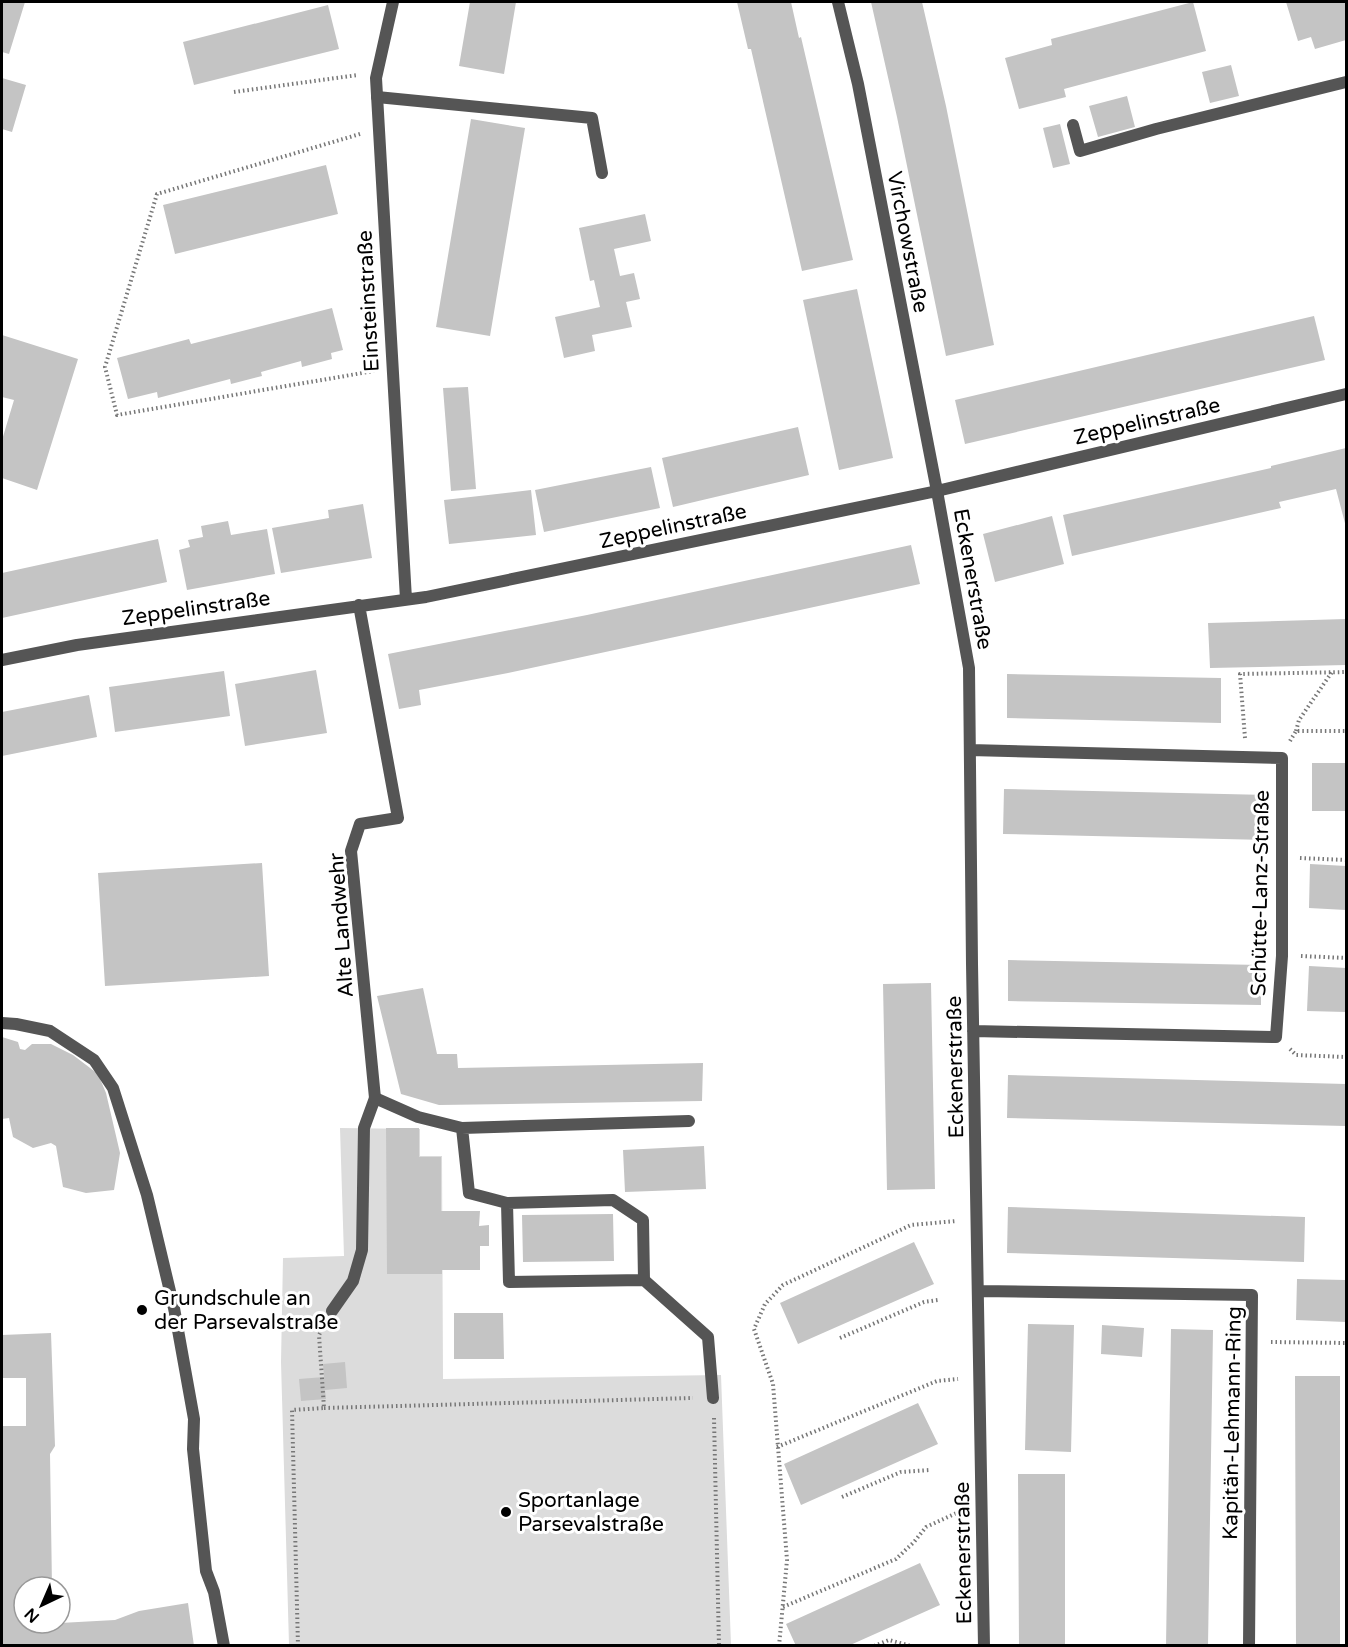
<svg xmlns="http://www.w3.org/2000/svg" width="1348" height="1647" viewBox="0 0 1348 1647" font-family="'Varela Round',sans-serif">
<style>
.green{fill:#dcdcdc}
.building{fill:#c4c4c4}
.lines{fill:none;stroke-linecap:round;stroke-linejoin:round}
.path{stroke:#777;stroke-width:4;stroke-dasharray:1.5 3;stroke-linecap:butt}
.service{stroke:#555;stroke-width:12}
.minor{stroke:#555;stroke-width:12}
.poi-dot{fill:#000;stroke:#fff;stroke-width:2}
.labels{text-anchor:middle;stroke-width:6;stroke-linejoin:round;paint-order:stroke}
.street-label{font-size:21px;fill:#000;stroke:#fff}
.poi-label{font-size:21px;fill:#000;stroke:#fff;text-anchor:start}
</style>
<rect width="100%" height="100%" fill="#fff"/>
<path class="green" d="M340 1128 420 1129V1156H442L443 1379 721 1375 731 1645H289L281 1362 283 1258 344 1256Z"/>
<path class="building" d="M2 2H25L9 54 2 52Z
M470 2H516L504 74 459 66Z
M737 2H791L799 38 801 37 853 260 802 271 751 49H748Z
M871 2H922L946 106 994 345 946 356 897 117Z
M1193 2 1206 51 1064 89 1066 97 1019 109 1005 58 1052 45 1051 39Z
M1286 2H1346V40L1315 49 1311 37 1298 41Z
M328 5 339 49 194 85 183 42Z
M1231 65 1239 96 1210 103 1202 72Z
M2 78 26 85 12 132 2 129Z
M1127 96 1135 127 1098 137 1089 106Z
M471 119 525 128 490 336 436 327Z
M1060 124 1070 164 1053 168 1043 128Z
M326 165 338 214 175 254 163 205Z
M645 214 651 241 614 249 620 276 634 273 640 299 626 302 632 327 592 335 595 351 564 358 555 317 600 307 594 280 590 281 579 228Z
M857 289 893 458 839 470 803 300Z
M332 308 343 350 331 353 332 359 302 367 301 361 261 372 262 376 231 384 230 379 158 398 157 392 128 399 117 358 189 339 191 344Z
M1314 316 1325 360 965 444 955 400Z
M2 335 78 359 37 490 2 478V440L14 400 2 397Z
M468 387 476 489 451 491 443 388Z
M798 427 809 475 673 507 662 458Z
M1346 448V527L1336 489 1279 502 1281 508 1072 556 1063 515 1271 468V466Z
M651 467 660 508 544 532 535 490Z
M531 490 536 535 449 544 444 500Z
M363 504 372 558 281 573 272 528 329 518 328 510Z
M1052 516 1064 564 995 582 983 534Z
M228 521 231 535 267 529 275 574 187 590 179 550 190 547 188 540 203 537 201 526Z
M158 539 167 582 2 618V573Z
M911 545 920 584 508 673 419 690 421 705 399 709 388 654 587 615Z
M1346 619V665L1210 668 1208 623Z
M316 670 327 733 245 746 235 684Z
M224 671 230 716 115 732 109 687Z
M1007 674 1221 678V723L1007 718Z
M89 695 97 737 2 756V712Z
M1312 763H1346V811H1312Z
M1004 789 1268 795 1267 840 1003 834Z
M262 863 269 976 105 986 98 873Z
M1310 864 1346 866V910L1309 908Z
M1008 960 1261 965V1005L1008 1001Z
M1309 966 1346 968V1012L1307 1011Z
M931 983 935 1189 887 1190 883 984Z
M423 988 437 1054H457L458 1068 703 1063 702 1101 439 1105 401 1094 377 996Z
M2 1037 18 1042 20 1049 25 1050 32 1044H51L73 1055 98 1074 106 1093 120 1153 114 1190 86 1193 63 1187 56 1146 51 1143 33 1148 13 1137 9 1118 2 1119Z
M1008 1075 1346 1084V1126L1007 1118Z
M386 1128H419V1157H441V1211H480L479 1226 489 1225V1246H480V1270H442V1274H387Z
M704 1146 706 1189 625 1192 623 1150Z
M1008 1207 1305 1217 1304 1262 1007 1253Z
M613 1214 614 1261 523 1262 522 1215Z
M914 1242 934 1284 798 1344 780 1303Z
M1297 1279 1346 1280V1322L1296 1320Z
M454 1313H503L504 1359H454Z
M1028 1324 1074 1325 1071 1452 1025 1450Z
M1102 1325 1144 1328 1142 1357 1101 1354Z
M1171 1329 1213 1330 1208 1646H1166Z
M51 1333 55 1446 50 1454 52 1587H24V1623H60L115 1620 139 1611 188 1603 194 1646H2V1426H26V1378H2V1335Z
M345 1362 347 1388 325 1390 326 1399 301 1401 299 1379 324 1377 323 1364Z
M1295 1376H1340V1646H1296Z
M918 1403 938 1444 801 1505 784 1464Z
M1018 1474H1065V1646H1019Z
M920 1563 940 1605 848 1646H796L786 1624Z"/>
<g class="lines">
<path class="path" d="M234 92 358 75
M360 134 157 194 105 367 117 415 374 371
M1296 731 1299 720 1332 672
M1245 738 1240 674 1346 672
M1290 741 1296 731H1346
M1300 858 1346 860
M1301 956 1346 958
M1290 1049 1296 1055 1346 1057
M840 1338 924 1302 938 1300
M1271 1342 1346 1343
M324 1408 693 1398
M714 1418 719 1646
M777 1447 937 1381 958 1379
M842 1497 901 1472 930 1470
M783 1607 896 1559 914 1542 926 1527 961 1511
M298 1646 292 1410 324 1408 319 1335 323 1327
M779 1646 787 1560 773 1384 754 1329 765 1304 783 1285 911 1225 956 1221
M874 1646 889 1640 911 1646"/>
<path class="service" d="M377 97 592 118 602 173
M1073 125 1080 151 1156 129 1346 82
M2 1023 16 1024 50 1031 94 1060 113 1088 147 1195 174 1308 194 1419 193 1449 206 1571 214 1592 224 1646
M462 1128 689 1121
M507 1203 613 1200 643 1220 644 1280
M332 1311 353 1281 362 1250 364 1128 375 1098 418 1117 462 1128 469 1193 507 1203 509 1282 644 1280 708 1337 713 1398"/>
<path class="minor" d="M393 2 376 78 406 599
M838 2 858 84 937 491 969 668 972 964 984 1646
M359 605 398 818 360 824 351 851 375 1098
M2 660 77 645 426 597 937 491 1346 394
M970 750 1282 758V956L1276 1037 973 1031
M978 1291 1252 1295 1249 1646"/>
</g>
<g class="poi-dot">
<circle cx="142" cy="1310" r="6"/>
<circle cx="506" cy="1512" r="6"/>
</g>
<g class="labels">
<g class="street-label">
<text transform="translate(908 242) rotate(79)" y="7">Virchowstraße</text>
<text transform="translate(368 301) rotate(-93)" y="7">Einsteinstraße</text>
<text transform="translate(1147 421) rotate(-13)" y="7">Zeppelinstraße</text>
<text transform="translate(673 526) rotate(-12)" y="7">Zeppelinstraße</text>
<text transform="translate(973 579) rotate(80)" y="7">Eckenerstraße</text>
<text transform="translate(196 608) rotate(-8)" y="7">Zeppelinstraße</text>
<text transform="translate(1260 893) rotate(-89)" y="7">Schütte-Lanz-Straße</text>
<text transform="translate(341 925) rotate(-94)" y="7">Alte Landwehr</text>
<text transform="translate(955 1067) rotate(-91)" y="7">Eckenerstraße</text>
<text transform="translate(1232 1423) rotate(-89)" y="7">Kapitän-Lehmann-Ring</text>
<text transform="translate(963 1553) rotate(-91)" y="7">Eckenerstraße</text>
</g>
<g class="poi-label">
<text x="154" y="1305">Grundschule an<tspan x="154" dy="24">der Parsevalstraße</tspan></text>
<text x="518" y="1507">Sportanlage<tspan x="518" dy="24">Parsevalstraße</tspan></text>
</g>
</g>
<rect width="1348" height="1647" fill="none" stroke="#000000" stroke-width="6"/>
<g transform="translate(42 1605) rotate(224)"><circle r="28" fill="#ffffff" stroke="#999999" stroke-width="1.5"/>
<path d="M0-4.5L10 22L0 15L-10 22Z" fill="#000000"/>
<text y="-9" font-size="16" font-weight="bold" text-anchor="middle" fill="#000000">N</text>
</g>
</svg>
